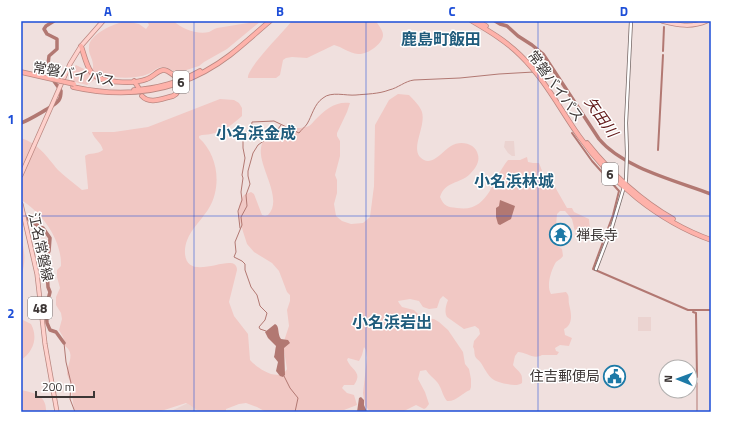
<svg xmlns="http://www.w3.org/2000/svg" width="732" height="433" viewBox="0 0 732 433" font-family="'Titillium Web','Noto Sans JP',sans-serif">
<style>
.built{fill:#ebd3d0}
.green{fill:#f1c8c4}
.water{fill:#b27872}
.lines{fill:none;stroke-linecap:round;stroke-linejoin:round}
.stream{stroke:#b27872;stroke-width:1}
.canal{stroke:#b27872;stroke-width:2}
.river{stroke:#b27872;stroke-width:3.5}
.minor-casing{stroke:#736664;stroke-width:4}
.major-casing{stroke:#ba8781;stroke-width:5}
.highway-casing{stroke:#ba8781;stroke-width:5.5}
.minor{stroke:#fff;stroke-width:2.5}
.major{stroke:#fed1cc;stroke-width:3.5}
.highway{stroke:#feb2aa;stroke-width:4}
.highway-bridge-casing{stroke:#ba8781;stroke-width:5.5;stroke-linecap:butt}
.highway-bridge{stroke:#feb2aa;stroke-width:4}
.grid{fill:none;stroke:#1d4ed8;stroke-width:1;stroke-opacity:0.55}
.labels{text-anchor:middle;stroke-width:3;stroke-linejoin:round;paint-order:stroke}
.shield{fill:#fff;stroke:#767272;stroke-width:1}
.shield-label{font-size:13px;font-weight:bold;fill:#3c3635}
.street-label{font-size:14px;fill:#3c3635;stroke:#fff}
.poi-label{font-size:14px;fill:#3c3635;stroke:#fff;text-anchor:start}
.water-label{font-size:15px;font-style:italic;fill:#601717;stroke:#fff}
.quarter-label{font-size:16px;font-weight:bold;fill:#205c7c;stroke:#fff}
.neatline{fill:none;stroke:#1d4ed8;stroke-width:1.5}
.grid-label{font-size:13px;text-anchor:middle;font-weight:bold;fill:#1d4ed8}
</style>
<rect width="100%" height="100%" fill="#f0e0de"/>
<path class="built" d="M505 141H514L515 156H512L508 153 504 147Z
M638 317H651V331H638Z
M188 403 203 412H169Z"/>
<path class="green" d="M125 21 139 24 146 29 149 25 147 21H174C181 29 198 35 209 32 212 31 213 29 217 28L248 23 250 21H261L227 49 204 62 199 66 177 73C170 69 164 64 156 69 153 71 151 73 148 74 136 79 115 79 103 74L87 85 71 81C68 75 71 69 76 65L88 71 93 68C94 59 88 55 89 47 89 34 114 24 125 21Z
M292 21H376C378 25 383 30 383 35 383 44 367 55 358 54 349 53 342 47 334 45L307 58 292 57 286 58 283 60 280 75 276 78H248C246 69 284 31 292 21Z
M398 94 409 95C414 100 420 106 422 112 426 126 411 147 420 157 431 169 442 151 451 146 460 140 476 143 478 155 480 162 475 169 470 174 460 184 445 181 440 197 444 206 447 207 457 208 489 213 492 179 508 160H520L527 157 528 162 533 163H539L546 181 555 187 567 208H572L574 212 589 219 590 230 588 237 579 241 577 240 572 219 565 211H560L557 214 556 226 551 238 553 243 562 249 563 256C561 259 558 260 556 262 551 270 546 286 551 294L566 292C570 296 568 299 569 304 571 312 574 324 564 329L565 335 572 338 569 346 560 345 555 348 556 351 559 352 557 355H542C534 360 526 352 518 352L515 356 513 365C519 373 523 372 522 383 518 386 512 385 507 384 490 381 489 376 481 363 479 360 476 359 475 356 474 352 475 350 473 347L474 341 480 334 479 329 475 326 464 329 447 317C444 312 446 305 448 300L443 296 440 299 437 308 429 309 423 307 419 301 410 299 398 301 399 303 402 307 414 310 422 318 434 319 439 322 448 330 463 352 465 364 469 369 471 379V387L470 390C462 393 456 402 447 401 442 395 442 388 437 382 434 378 429 375 426 370L420 371 418 379 425 392 429 404 426 408 424 409 416 405 402 412H370L365 405 363 393 367 358 366 350 364 347 362 355 359 361 348 358 347 360C352 371 363 372 354 385H344L342 388 347 393 354 395 357 405 344 410H333L329 412H266L257 407 246 403 239 404 226 409V412C218 412 207 414 200 411 195 410 192 405 186 403L158 412H77L75 411C72 403 73 395 71 386 71 382 68 378 67 374 67 364 76 354 65 346L63 337 59 330 62 319 61 313 56 305V297L60 288 57 277V270L61 266C62 241 43 213 21 200V138C39 144 46 156 58 170 65 177 74 183 82 190L88 189V187L85 156C90 152 97 155 103 150 101 142 94 139 92 132H114L148 127 220 99 234 100 239 103 242 108V116C233 124 224 131 211 134 207 135 203 134 199 136V138C218 155 222 186 209 208 200 223 184 234 185 254 188 285 237 249 237 270L229 302 234 316 248 334 250 360C257 368 279 383 287 369L283 344 289 326 287 310 290 301V295L287 292 279 271 272 263 254 252 247 244 239 219V206L242 198 244 195 251 192 254 194 262 215 265 216 268 215C284 199 258 167 261 148 262 142 264 138 268 135 285 121 293 132 309 126 312 124 313 122 315 120 325 110 335 101 350 103L347 112 337 133V136L340 141V156L335 175 337 180V193L334 204 336 216 342 221 351 224 363 223 370 217 374 186 375 125 389 100Z
M21 237C25 252 26 262 21 277Z
M21 319 31 324C38 337 34 351 21 360Z
M21 390C34 393 47 395 46 412H21Z"/>
<path class="water" d="M500 200 515 206 511 219 500 225 498 224 496 217V208L499 206Z
M275 324C280 326 277 334 281 339L288 340 290 343 284 348 285 375 283 377 280 376 276 371 278 362 274 357C275 354 275 350 276 346L268 338 265 332Z
M361 397 364 400V405L367 412H357L359 398Z"/>
<g class="lines">
<path class="stream" d="M537 72 553 71
M240 228 238 211 242 200 241 192 243 178 242 175 245 158 243 148V134L251 130 252 122 274 121 299 133C301 130 305 127 307 124 312 116 314 104 323 98 331 91 346 96 356 95 366 94 379 94 389 90 398 88 405 81 414 80L460 78 499 74 534 72
M266 331 260 329 259 327 265 320 267 313 260 306 257 295 251 287 245 270V264L242 261 234 257 236 252 235 242 242 225 241 217 247 206 246 195 250 184 248 176V171L253 153 258 145 275 133 281 125
M64 343 66 362 71 383 70 399 75 412
M284 376 290 388 298 398 295 412
M697 383V412"/>
<path class="canal" d="M663 51 664 27
M572 133 592 161 619 191 613 215 593 269 688 310H711
M658 150 663 55
M693 312 696 313 697 377"/>
<path class="river" d="M495 21 500 24 507 26 518 36 532 45 543 54 599 139C623 168 677 181 711 194
M21 123C27 121 56 105 59 100 61 97 61 94 61 91 51 76 46 75 49 56L57 49V39L47 34 44 29 46 26 54 21
M21 213 33 223 43 228 50 238 49 251 43 265 47 270 48 287 50 292 46 308 47 323 50 330 56 332 64 343"/>
<defs>
<path id="minor" d="M596 269 612 227 626 180 627 153 626 123 631 21"/>
<path id="major" d="M662 21C678 25 691 28 707 21
M21 175 70 64 81 46 103 21
M21 204 37 274 45 344 57 412"/>
<path id="highway" d="M472 21C489 31 506 41 520 55 544 78 560 109 579 136 611 182 658 221 711 240
M478 21 486 26
M81 46C84 54 86 65 91 72 100 84 135 84 147 79 153 77 157 71 163 70 170 69 172 78 182 78
M134 81 138 87
M73 87C131 100 183 91 230 55 244 44 257 32 270 21
M134 90C156 89 181 82 200 71
M142 96C150 105 163 98 173 96L176 94 184 81
M587 143C611 173 640 200 673 219"/>
</defs>
<use href="#minor" class="minor-casing"/>
<use href="#major" class="major-casing"/>
<use href="#highway" class="highway-casing"/>
<use href="#minor" class="minor"/>
<use href="#major" class="major"/>
<use href="#highway" class="highway"/>
<defs>
<path id="highway-bridge" d="M21 72 74 84"/>
</defs>
<use href="#highway-bridge" class="highway-bridge-casing"/>
<use href="#highway-bridge" class="highway-bridge"/>
</g>
<path class="grid" d="M194 21V412M366 21V412M538 21V412M21 216H711"/>
<defs>
<symbol id="temple-ring" viewBox="-11 -11 22 22"><circle r="9.5" fill="#fff" stroke="#1d7aa7" stroke-width="1.5"/><path d="M0-6L5-2H3V0L6.5 2.5H4V6H1.5V3h-3V6H-4V2.5H-6.5L-3 0V-2H-5Z" fill="#1d7aa7"/></symbol>
<symbol id="civic-ring" viewBox="-11 -11 22 22"><circle r="9.5" fill="#fff" stroke="#1d7aa7" stroke-width="1.5"/><path d="M-.6-6.5H3V-4.5H.6V-3L4-1V1h2V6H-6V1h2V-1L-.6-3ZM-1.2 2.5V6h2.4V2.5Z" fill="#1d7aa7"/></symbol>
</defs>
<g fill-rule="evenodd">
<use href="#temple-ring" x="548" y="222" width="25" height="25"/>
<use href="#civic-ring" x="602" y="364" width="25" height="25"/>
</g>
<g class="labels">
<g class="shield">
<rect x="173" y="71" width="16" height="22" rx="3"/>
<rect x="602" y="163" width="16" height="22" rx="3"/>
<rect x="28" y="297" width="24" height="22" rx="3"/>
</g>
<g class="shield-label">
<text x="181" y="87">6</text>
<text x="610" y="179">6</text>
<text x="40" y="313">48</text>
</g>
<g class="street-label">
<text transform="translate(74 74) rotate(10)" y="5">常磐バイパス</text>
<text transform="translate(556 86) rotate(54)" y="5">常磐バイパス</text>
<text transform="translate(41 247) rotate(78)" y="5">江名常磐線</text>
</g>
<g class="poi-label">
<text x="576" y="240">禅長寺</text>
<text x="600" y="381" text-anchor="end">住吉郵便局</text>
</g>
<g class="water-label">
<text transform="translate(601 117) rotate(55)" y="5">矢田川</text>
</g>
<g class="quarter-label">
<text x="441" y="45">鹿島町飯田</text>
<text x="256" y="139">小名浜金成</text>
<text x="514" y="187">小名浜林城</text>
<text x="392" y="328">小名浜岩出</text>
</g>
</g>
<rect width="732" height="433" fill="none" stroke="#ffffff" stroke-width="44"/>
<g transform="translate(678 379) rotate(271)"><circle r="19" fill="#ffffff" stroke="#b1afae"/>
<path d="M0-3L7 15L0 10L-7 15Z" fill="#1d7aa7"/>
<text y="-6" font-size="11" font-weight="bold" text-anchor="middle" fill="#3c3635">N</text>
</g>
<path d="M36 391v6h58v-6" fill="none" stroke="#3c3635" stroke-width="2"/>
<text x="42" y="391" font-size="12" fill="#3c3635" stroke="#ffffff" stroke-width="3" paint-order="stroke">200 m</text>
<rect x="22" y="22" width="688" height="389" class="neatline"/>
<g class="grid-label">
<text x="108" y="16">A</text>
<text x="280" y="16">B</text>
<text x="452" y="16">C</text>
<text x="624" y="16">D</text>
<text x="11" y="124">1</text>
<text x="11" y="318">2</text>
</g>
</svg>
